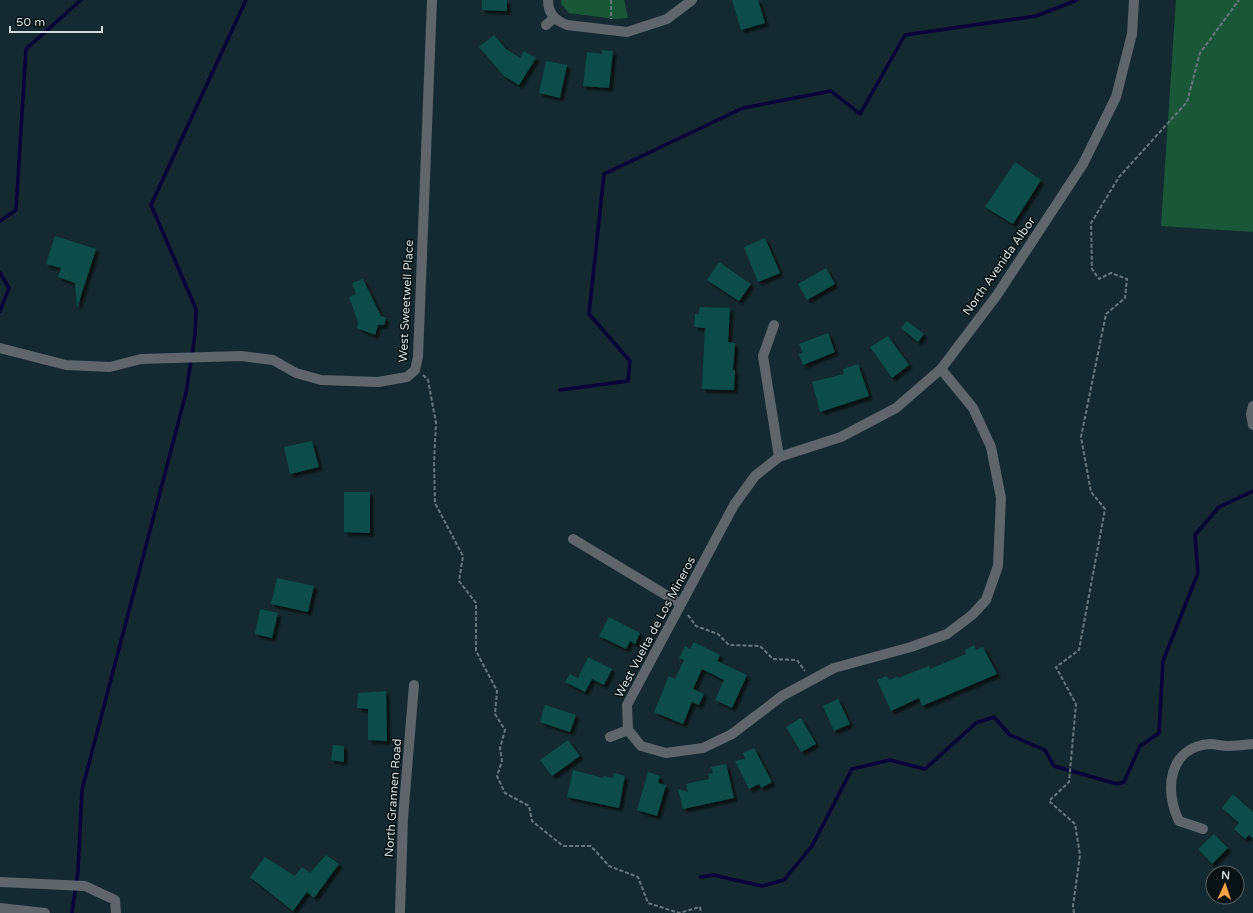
<svg xmlns="http://www.w3.org/2000/svg" width="1253" height="913" viewBox="0 0 1253 913" font-family="'Varela Round',sans-serif">
<style>
.green{fill:#1a5738}
.lines{fill:none;stroke-linecap:round;stroke-linejoin:round}
.stream{stroke:#0a0039;stroke-width:3.5}
.building{fill:#094e49;filter:url(#shadow)}
.path{stroke:#67787d;stroke-width:2;stroke-dasharray:4 2;stroke-linecap:butt}
.minor{stroke:#5e656b;stroke-width:10}
.labels{text-anchor:middle;stroke-width:3;stroke-linejoin:round;paint-order:stroke}
.street-label{font-size:12px;fill:#cfdcdf;stroke:#081113}
</style>
<defs>
<filter id="shadow"><feDropShadow dx="3.5" dy="3.5" stdDeviation="1" flood-color="#0009"/></filter>
</defs>
<rect width="100%" height="100%" fill="#152a30"/>
<path class="green" d="M561 0H624L628 18 615 19 569 13 561 4Z
M1176 0H1253V232L1161 226Z"/>
<g class="lines">
<path class="stream" d="M0 221 16 210 26 49 81 0
M0 273 9 288 0 311
M560 390 628 381 630 361 589 314 604 174 743 108 831 91 860 114 905 35 1036 16 1077 0
M701 877 713 875 762 886 784 880 812 846 852 769 890 760 925 769 976 723 994 717 1010 735 1045 750 1054 766 1117 784 1124 782 1140 746 1159 733 1163 661 1198 573 1195 535 1219 507 1253 491
M72 913 78 871 82 790 186 393 195 335 196 309 151 205 246 0"/>
</g>
<path class="building" d="M482 0H507V11L482 10Z
M732 0H758L765 23 741 30Z
M494 35 506 49 520 58 524 51 536 58 519 85 504 76 479 47Z
M602 50 613 51 609 88 583 86 587 52 602 54Z
M546 61 567 65 560 98 539 93Z
M1015 162 1041 180 1013 224 985 207Z
M55 236 96 249 77 308 75 283 58 277 61 268 46 264Z
M765 238 780 273 758 282 744 247Z
M719 262 751 284 739 301 707 280Z
M826 268 835 284 807 300 798 284Z
M363 279 381 316 386 318 384 325H378L375 335 357 328 358 322 349 297 356 294 352 283Z
M700 307 730 308 728 342 735 343 733 370H735L734 390 702 389 705 328 694 327 695 314H699Z
M907 321 924 334 918 342 901 328Z
M828 333 835 352 803 365 799 354 803 353 799 344Z
M888 336 909 365 892 378 870 347Z
M858 364 869 396 820 412 812 382 844 374 843 369Z
M312 441 319 467 290 474 284 447Z
M344 492H370V533L344 532Z
M277 578 314 586 308 612 271 604Z
M260 609 278 613 272 638 255 634Z
M609 617 640 633 635 644 630 641 626 649 599 636Z
M694 642 720 655 717 661 747 675 732 708 715 700 724 680 702 669 693 689 704 694 699 705 692 702 683 724 654 712 669 676 675 679 684 660 679 658 685 646 690 649Z
M974 645 976 650 983 647 997 674 922 706 919 698 891 711 877 680 887 676 889 680 898 676V678L929 666 930 669 966 654 965 650Z
M588 657 612 669 604 685 592 679 585 692 565 682 570 674 578 678Z
M386 691 387 741 368 740V709L357 708 358 693Z
M838 699 850 724 834 731 823 706Z
M545 705 576 715 570 732 540 722Z
M801 718 816 744 801 752 786 727Z
M568 740 580 756 552 776 540 760Z
M333 745 344 746V762L331 760Z
M754 748 772 782 761 788 759 784 749 789 735 761 745 759 743 753Z
M726 764 734 798 683 809 678 789 688 792 686 784 709 779 708 774 713 773 711 767Z
M573 770 603 778 604 776 613 778 614 773 625 776 619 808 567 797Z
M648 772 660 776 658 783 666 785 657 816 637 810Z
M1233 794 1253 812V839L1249 835 1245 839 1234 829 1239 823 1222 808Z
M1214 834 1228 848 1212 864 1198 849Z
M326 855 339 864 314 898 307 892 293 911 250 877 265 857 295 876 302 867 310 873Z"/>
<g class="lines">
<path class="path" d="M611 0V19
M423 375 428 380 436 423 434 463 435 503 463 556 459 581 476 603V651L497 691 495 714 505 730 500 748 502 761 497 776 505 793 529 806 532 821 563 846H591L609 866 638 877 648 903 679 913 700 907 701 913
M688 615 696 626 718 634 729 645 760 646 773 659 797 660 805 671
M1074 913 1073 906 1080 855 1075 824 1049 801 1069 782 1076 704 1056 667 1079 650 1105 509 1091 492 1081 437 1106 314 1125 298 1127 279 1111 273 1099 279 1092 269 1091 223 1119 177 1187 102 1200 53 1239 0"/>
<path class="minor" d="M548 0C548 14 555 20 567 25L627 32 667 19 692 0
M546 25 554 18
M774 325 763 356 779 457
M0 348 66 365 110 367 141 359 241 356 273 360 296 373 321 380 378 382 407 377 415 370 418 357 432 0
M941 369 973 408 991 447 1001 498 998 566 986 600 972 615 947 634 911 647 834 668 782 696 732 734 703 748 666 753 641 746 628 730 627 705 734 505 755 476 779 457 841 437 896 408 941 369 997 295 1083 164 1116 97 1132 34 1134 0
M1253 406 1251 414 1253 425
M573 539 681 604
M610 737 628 730
M1203 829 1179 821C1164 791 1168 747 1210 744 1216 744 1222 746 1228 746 1236 746 1245 745 1253 744
M0 882 85 886 115 900 116 913
M0 908 45 913
M400 913 403 818 414 685"/>
</g>
<g class="labels">
<g class="street-label">
<text transform="translate(999 266) rotate(-55)" y="4">North Avenida Albor</text>
<text transform="translate(406 301) rotate(-87)" y="4">West Sweetwell Place</text>
<text transform="translate(655 627) rotate(-62)" y="4">West Vuelta de Los Mineros</text>
<text transform="translate(393 798) rotate(-86)" y="4">North Grannen Road</text>
</g>
</g>
<g transform="translate(1225 885) rotate(3)"><circle r="19" fill="#081113" stroke="#586265"/>
<path d="M0-3L7 15L0 10L-7 15Z" fill="#f5a345"/>
<text y="-6" font-size="11" font-weight="bold" text-anchor="middle" fill="#cfdcdf">N</text>
</g>
<path d="M10 26v6h92v-6" fill="none" stroke="#cfdcdf" stroke-width="2"/>
<text x="16" y="26" font-size="12" fill="#cfdcdf" stroke="#081113" stroke-width="3" paint-order="stroke">50 m</text>
</svg>
